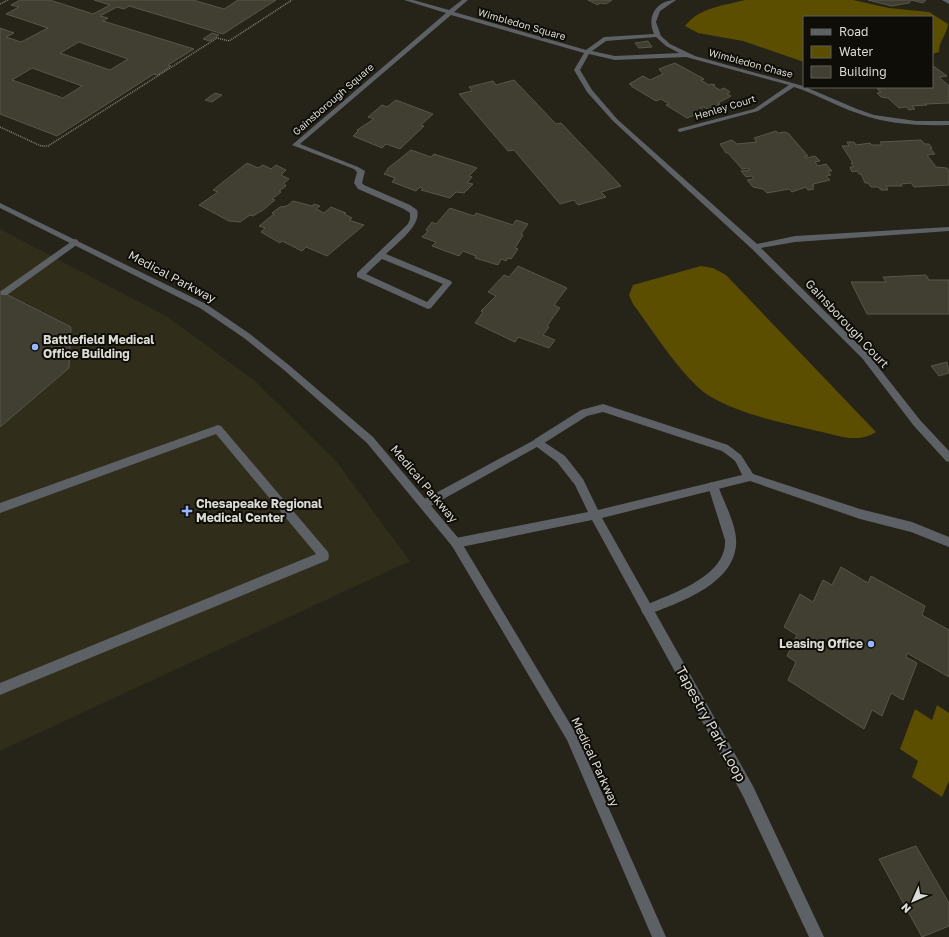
<svg xmlns="http://www.w3.org/2000/svg" width="949" height="937" viewBox="0 0 949 937" font-family="'Golos Text',sans-serif">
<style>
.built{fill:#302d1b}
.water{fill:#5b4e01}
.building{fill:#413e32;stroke:#585649;fill-rule:evenodd}
.lines{fill:none;stroke-linecap:round;stroke-linejoin:round}
.path{stroke:#828077;stroke-width:1.5;stroke-dasharray:1 1;stroke-linecap:butt}
.service{fill:#5d6065;fill-rule:evenodd}
.minor{fill:#5d6065;fill-rule:evenodd}
.tertiary{fill:#5d6065;fill-rule:evenodd}
.poi-dot{fill:#95b7fd;stroke:#0e0d08;stroke-width:1.5}
.labels{text-anchor:middle;stroke-width:4;stroke-linejoin:round;paint-order:stroke}
.far-street-label{font-size:10px;fill:#dbdad3;stroke:#0e0d08}
.street-label{font-size:12px;fill:#dbdad3;stroke:#0e0d08}
.poi-label{font-size:12px;font-weight:bold;fill:#dbdad3;stroke:#0e0d08;text-anchor:start}
.near-street-label{font-size:14px;fill:#dbdad3;stroke:#0e0d08}
</style>
<rect width="100%" height="100%" fill="#262318"/>
<path class="built" d="M0 229 166 316 254 380 336 461 410 561 0 751Z"/>
<path class="water" d="M745 0H853L889 8 929 12 948 24C947 35 939 40 939 52L932 54V17H804V62L743 41 698 33 685 26C700 7 723 6 745 0Z
M701 266 713 268 726 275 876 432C870 436 863 438 856 438 844 439 829 433 817 431 781 422 740 415 708 395 684 380 651 328 633 304L629 295 633 285Z
M937 705 949 713V781L942 797 912 777 918 761 900 749 915 709 932 720Z"/>
<path class="building" d="M20 0H50L93 14 110 5 94 0H193L224 9 238 0H276L223 34 129 6 124 9 117 7 100 16 108 18 103 21 194 49 168 65 171 66 157 75 154 74 57 136 0 114V28L14 33 6 37 21 42 48 28 6 14 19 7 11 5ZM79 42 128 59 110 70 60 53ZM32 68 82 86 63 98 12 80Z
M588 0H612L606 4 600 3 598 5Z
M868 0H926L923 3 911 0 909 3 892 6Z
M212 33 219 35 210 41 203 39Z
M648 41 652 47 639 48 635 43Z
M675 63 704 79 701 80 709 85 712 84 715 85 713 86 720 90 724 88 730 92 727 94 731 96 718 103 720 104 717 105 721 107 717 109 713 107 708 109 703 107 700 108 703 110 699 112 700 113 687 118 666 105 669 104 661 99 656 101 631 86 632 85 629 84 643 76 650 80 663 74 659 69Z
M932 65 947 76 939 77 949 86V103L925 104 927 105 912 106 915 109 909 110 906 107 899 108 888 98 881 97 877 93 881 92 877 89 882 88 881 87H932Z
M514 80 556 124 561 123 621 186 601 192 606 197 578 205 574 200 560 204 514 150 508 151 459 94 472 91 469 87 493 81 496 85Z
M215 93 222 95 212 102 205 100Z
M396 100 433 114 421 125 424 126 400 149 386 144 382 148 353 136 358 131 357 130 374 119 368 117 382 105 387 107Z
M776 131 778 133 785 132 789 134 808 156H804L806 158 815 156 820 161 815 162 818 166 826 164 832 171H828L831 175 826 176 830 180 813 184 814 186H812L814 189 808 190 806 187 792 192 789 189 767 193 763 189 753 187 747 180 754 179 752 176 746 177 741 171 750 170 748 168 742 169 728 153H726L720 144 732 140 737 144 757 142 754 138Z
M921 140 925 144H929L932 148H930L935 154 927 155 936 167 947 168 949 171V185L914 187 911 183 901 184 902 186H886L888 190H881L878 187H871L868 183H865L861 174H859L857 171 852 172 850 167H854L851 163H853L842 146H849L847 142H854L856 145 870 143 872 145H882L880 142Z
M411 150 431 157 434 154 477 168 469 176 472 177 467 183 473 184 464 193 456 192 450 198 421 190 423 188 420 187 416 191 392 182 395 178 384 174 388 169H387Z
M247 163 258 168 263 165 271 169 276 165 286 170 281 175 289 179 284 183 286 186 279 191 281 192 272 199 275 200 263 210 253 216 250 215 240 222 229 221 199 205 218 192 213 190Z
M293 201 312 206 314 204 320 206 316 209 324 213 331 207 346 213 344 214 352 218 349 220 364 225 327 256 306 247 302 251 282 241 280 243 261 232 265 228 259 226 274 214 272 213 280 207 287 206Z
M450 208 474 216 476 213 513 225 516 220 528 224 521 234 523 235 515 248 518 249 511 259 508 258 506 261 501 259 498 265 475 258 476 256 463 251 459 256 432 246 436 242 422 237 428 231 426 230 432 222 436 224Z
M518 266 567 288 554 305 560 308 547 326 549 327 543 335 555 340 549 348 518 337 515 342 475 323 483 312 481 311 496 296 488 292 504 275 509 277Z
M926 275 929 280H949V314H867L851 282H886L883 277Z
M0 291 71 327 69 368 0 427Z
M947 362 949 373 939 376 931 366Z
M841 567 868 583 871 576 925 606 922 615 949 630V677L907 653 906 657 917 663 903 700 891 693 882 716 872 710 864 729 788 680 796 662 787 656 797 635 784 627 800 594 813 602 823 580 832 585Z
M916 846 949 903V926L922 937 879 859Z"/>
<g class="lines">
<path class="path" d="M0 4 8 0
M0 127 41 146H48L217 38 229 41 292 0"/>
<path class="service" d="M75 239 78 240V244L7 295H1V291Z
M603 404 728 445 741 455 755 477 754 480C743 484 740 468 735 461 731 457 726 454 722 451L603 412 587 416 541 445H535L533 442 535 439 581 410Z
M218 425 221 426 328 552 329 556 328 560 0 695V683L316 554 216 434 0 513V503Z
M713 482 717 483 718 486C724 502 738 528 736 545 733 585 678 603 647 615L643 614 641 610 643 606C670 594 727 577 725 540L708 486 709 483Z"/>
<path class="minor" d="M404 0H413L449 10 462 0H468L454 12 586 50 604 37 654 34C646 16 657 0 676 0L660 11 656 22 661 36 670 44 695 56 803 86 857 109 874 115 916 121H949V125C918 126 886 124 857 113 836 106 816 94 794 87L758 111 680 132 678 131V129L754 109 789 85 686 57 615 60 589 54 580 70 592 90 617 119 757 244 795 236 949 227V231L795 242 761 248 868 354 920 420 949 451V462L946 461 914 426 862 358 752 249 613 121 587 92 574 70 584 53 451 15 300 144 358 167 365 171 362 183 364 185 410 205 417 210C422 225 396 244 386 254L451 281 452 283 431 308 428 309 357 277V273L408 224 410 219V213L404 209 358 189 354 183 357 172 354 169 292 145 446 13ZM656 37 666 46 679 53 615 56 592 51 606 41ZM382 259 443 284 427 302 366 274Z
M942 0H949V4Z
M538 438 565 456 583 479 598 510 750 473 860 509 912 522 949 537V547L911 532 860 519 750 481 602 518 753 786 824 937H809L743 796 592 520 456 548 452 546 451 543 452 540 456 538 588 512 575 485 557 462 537 447 429 507 425 509 421 507 420 504 421 501Z"/>
<path class="tertiary" d="M0 203 206 304 250 334 290 366 373 437 460 540 575 732 666 937H652L567 740 452 546 367 443 284 370 244 338 200 308 0 208Z"/>
</g>
<g class="poi-dot">
<circle cx="35" cy="347" r="4"/>
<path d="M185 505h4v4h4v4h-4v4h-4v-4h-4v-4h4z"/>
<circle cx="871" cy="644" r="4"/>
</g>
<g class="labels">
<g class="far-street-label">
<text transform="translate(522 24) rotate(16)" y="4">Wimbledon Square</text>
<text transform="translate(751 63) rotate(15)" y="4">Wimbledon Chase</text>
<text transform="translate(333 99) rotate(-41)" y="4">Gainsborough Square</text>
<text transform="translate(725 107) rotate(-17)" y="4">Henley Court</text>
</g>
<g class="street-label">
<text transform="translate(172 277) rotate(28)" y="4">Medical Parkway</text>
<text transform="translate(847 324) rotate(47)" y="4">Gainsborough Court</text>
<text transform="translate(424 484) rotate(50)" y="4">Medical Parkway</text>
<text transform="translate(595 762) rotate(65)" y="4">Medical Parkway</text>
</g>
<g class="poi-label">
<text x="43" y="344">Battlefield Medical<tspan x="43" dy="14">Office Building</tspan></text>
<text x="196" y="508">Chesapeake Regional<tspan x="196" dy="14">Medical Center</tspan></text>
<text x="863" y="648" text-anchor="end">Leasing Office</text>
</g>
<g class="near-street-label">
<text transform="translate(711 724) rotate(61)" y="5">Tapestry Park Loop</text>
</g>
</g>
<rect x="803" y="16" width="130" height="72" fill="#0e0d08" stroke="#605f59"/>
<rect x="811" y="29" width="20" height="6" fill="#5d6065" stroke="#605f59"/>
<text x="839" y="36" font-size="12" fill="#dbdad3">Road</text>
<rect x="811" y="46" width="20" height="12" fill="#5b4e01" stroke="#605f59"/>
<text x="839" y="56" font-size="12" fill="#dbdad3">Water</text>
<rect x="811" y="66" width="20" height="12" fill="#413e32" stroke="#605f59"/>
<text x="839" y="76" font-size="12" fill="#dbdad3">Building</text>
<g transform="translate(913 901) rotate(225)" stroke="#0e0d08" stroke-width="3" paint-order="stroke">
<path d="M0-3L7 15L0 10L-7 15Z" fill="#dbdad3"/>
<text y="-6" font-size="11" font-weight="bold" text-anchor="middle" fill="#dbdad3">N</text>
</g>
</svg>
